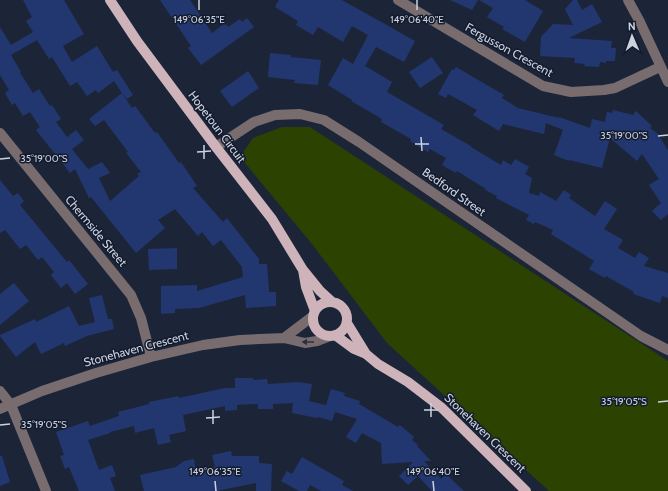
<svg xmlns="http://www.w3.org/2000/svg" width="668" height="491" viewBox="0 0 668 491" font-family="Cabin,sans-serif">
<style>
.green{fill:#2c4200}
.building{fill:#22376f;fill-rule:evenodd}
.lines{fill:none;stroke-linecap:round;stroke-linejoin:round}
.minor{stroke:#796c6f;stroke-width:10}
.major{stroke:#cfb3ba;stroke-width:10}
.oneway{fill:#2c2f3e}
.ticks{fill:none;stroke:#ccd2df;stroke-width:1.5}
.labels{text-anchor:middle;stroke-width:3;stroke-linejoin:round;paint-order:stroke}
.street-label{font-size:12px;fill:#ccd2df;stroke:#131b2e}
.ticks-label{font-size:10px;text-anchor:middle;fill:#ccd2df;stroke:#131b2e;stroke-width:3;stroke-linejoin:round;paint-order:stroke}
</style>
<rect width="100%" height="100%" fill="#1c2538"/>
<path class="green" d="M282 127H310L668 361V491H549L387 343 312 244 240 157 253 138Z"/>
<path class="building" d="M23 0H64L84 34 63 46 72 62 97 46 113 72 117 70 133 95 127 99 122 93 132 108 135 106 155 133 157 132 179 163 181 162 197 186 193 188 223 222 227 218 259 259V264H267L269 292H276V306L246 308 245 295 199 308 175 309V313L161 314V286L197 285V291L243 277 242 267 221 240 213 246 202 232 198 236 175 209 158 220 165 228 136 253 91 197 89 198 75 169 70 173 36 130 40 127 30 112 23 116 15 103 12 105 5 93 9 90 0 75V27L11 45 33 32 26 21 32 17ZM37 40 49 59 52 57 70 86 77 82 87 96 96 90 98 93 114 81 122 93 89 119 95 126 104 120 128 152 126 153 141 172 137 174 139 176 110 201 99 178 110 173 102 162 88 169 72 149 84 140 76 130 67 137 56 122 61 119 52 105 50 106 39 89 33 93 20 73 21 72 11 55Z
M160 0H190L212 33 225 23 228 27 240 19 242 22 247 18 254 27 201 65 188 48 191 46Z
M279 0H342L415 41 404 62 376 47 365 66 392 82 387 92 444 125 441 129 471 146V147L501 165 503 160 511 165 515 159 529 167 525 174 532 178 529 193 539 196 540 192 556 201 564 190 571 195 569 198 595 216 605 201 617 209 604 229 623 240 618 248 635 258 639 252 649 258 644 266 668 273V298L662 296 660 303 633 294 634 292 606 276 605 278 589 269 594 261 551 234 553 230 535 222 534 224 526 220 529 215 496 198 497 196 485 190 486 189 457 171 456 173 442 165 446 158 430 149 428 152 410 141 411 139 381 122 382 119 351 101 352 100 328 85 343 58 353 64 368 35 352 26 343 42 318 27 313 35 296 25 298 21 275 7Z
M450 0H478L472 10Z
M479 0H525L543 11 525 42 502 29 504 27 487 17 493 8Z
M573 0H577L582 10 592 4 602 22 569 38 612 41 611 48H616L615 61H606V63L600 62 599 67 584 66 585 64 574 63 575 58 540 56 541 37 553 24 573 25 565 9Z
M270 53 291 55V57L321 60 318 85 294 83 295 80 268 77Z
M432 57 443 73 420 88 409 72Z
M456 67 504 95 502 98 518 108 559 118V117L590 128 592 119 605 122 607 112 612 113 613 110 633 115 636 111 652 126 650 128 657 133 668 150V214L661 220 652 211 661 203 649 185 659 179 642 154 637 161 610 138 602 168 569 160V161L554 155 563 130 546 123 544 134 503 124 499 131 473 115 477 110 448 94 446 98 438 94 452 69 454 70Z
M248 71 259 88 232 107 220 91Z
M0 180 13 196 18 193 24 201 20 205 67 262 69 260 88 284 75 294 67 283 61 288 51 275 54 272 42 257 38 260 26 245 20 249 5 230 0 233Z
M177 248V269L149 270 148 249Z
M14 283 29 301 0 325V294Z
M102 295 108 319H112L114 329 87 336 65 346 64 343 41 354 35 342 16 357 0 336V335L35 319 36 322 69 306 79 326 95 322 89 298Z
M235 378H253V380L267 379 268 384 299 382 312 384 309 401 326 405 331 389 345 393 344 396 360 401 359 404 398 427 400 425 414 437 412 440 418 445 417 446 431 461H424L441 479 446 474 464 491H432L418 476 408 485 399 476 413 462 382 464 381 443 362 433 356 443 346 437 357 419 335 412 332 421 318 417 317 418 292 413 293 403 273 404V409H258V404L237 405V410L225 411V406L183 415 186 431 169 435 171 442 158 445 154 428 135 433 134 426 110 432V433L88 440 99 470 112 465 116 476 110 478 115 491H79L69 467 65 469 60 456 64 455 56 432 88 421 90 426 119 416 118 412 149 404V402L179 396V398L225 388H235Z
M231 451 232 456H259V463L272 464 271 491H256V483L216 491H144L140 475 176 467 184 461 194 459 196 471 215 467 212 455Z
M0 456H2L10 482 0 486Z
M302 457 344 481 342 485 353 491H321L310 485 307 491H299L281 481 287 471 292 474Z"/>
<g class="lines">
<path class="minor" d="M398 0 543 86 571 92 604 90 615 88 660 67
M628 0 640 22 668 82
M0 133 131 295 141 318 151 357
M216 147 254 122 275 115 300 114 324 120 359 142 641 336 668 350
M284 338 313 316
M0 391 11 405 46 491
M0 409 42 391 96 373 151 357 203 345 240 340 284 338 305 343 317 341 330 336"/>
<path class="major" d="M110 0 137 41 216 147 272 219 303 270 320 291 331 301
M303 270 306 287 315 311
M313 319a17 17 0 1 1 34 0a17 17 0 1 1-34 0Z
M347 323 366 354 378 364 408 382 442 408 526 491
M335 335 354 349 366 354"/>
</g>
<defs><path id="oneway-solid" d="M-6-.8H1V-3.2L6.5 0L1 3.2V.8H-6Z"/></defs>
<use class="oneway" href="#oneway-solid" transform="translate(308 342) rotate(180)"/>
<path class="ticks" d="M199 0V10M417 0V10M658 136 668 135M421 137 422 151M415 144H429M204 145V159M197 152 211 151M0 159 10 158M658 402 668 401M431 403V417M213 410V424M424 410H438M206 418 220 417M0 425 10 424M215 481 216 491M433 481 434 491"/>
<g class="labels">
<g class="street-label">
<text transform="translate(509 50) rotate(29)" y="4">Fergusson Crescent</text>
<text transform="translate(217 127) rotate(53)" y="4">Hopetoun Circuit</text>
<text transform="translate(454 192) rotate(35)" y="4">Bedford Street</text>
<text transform="translate(96 231) rotate(50)" y="4">Chermside Street</text>
<text transform="translate(136 349) rotate(-15)" y="4">Stonehaven Crescent</text>
<text transform="translate(485 433) rotate(44)" y="4">Stonehaven Crescent</text>
</g>
</g>
<g class="ticks-label">
<text x="199" y="23">149°06'35"E</text>
<text x="417" y="23">149°06'40"E</text>
<text x="624" y="139">35°19'00"S</text>
<text x="44" y="162">35°19'00"S</text>
<text x="624" y="405">35°19'05"S</text>
<text x="44" y="428">35°19'05"S</text>
<text x="215" y="475">149°06'35"E</text>
<text x="433" y="475">149°06'40"E</text>
</g>
<g transform="translate(632 36) rotate(358)" stroke="#131b2e" stroke-width="3" paint-order="stroke">
<path d="M0-3L7 15L0 10L-7 15Z" fill="#ccd2df"/>
<text y="-6" font-size="11" font-weight="bold" text-anchor="middle" fill="#ccd2df">N</text>
</g>
</svg>
